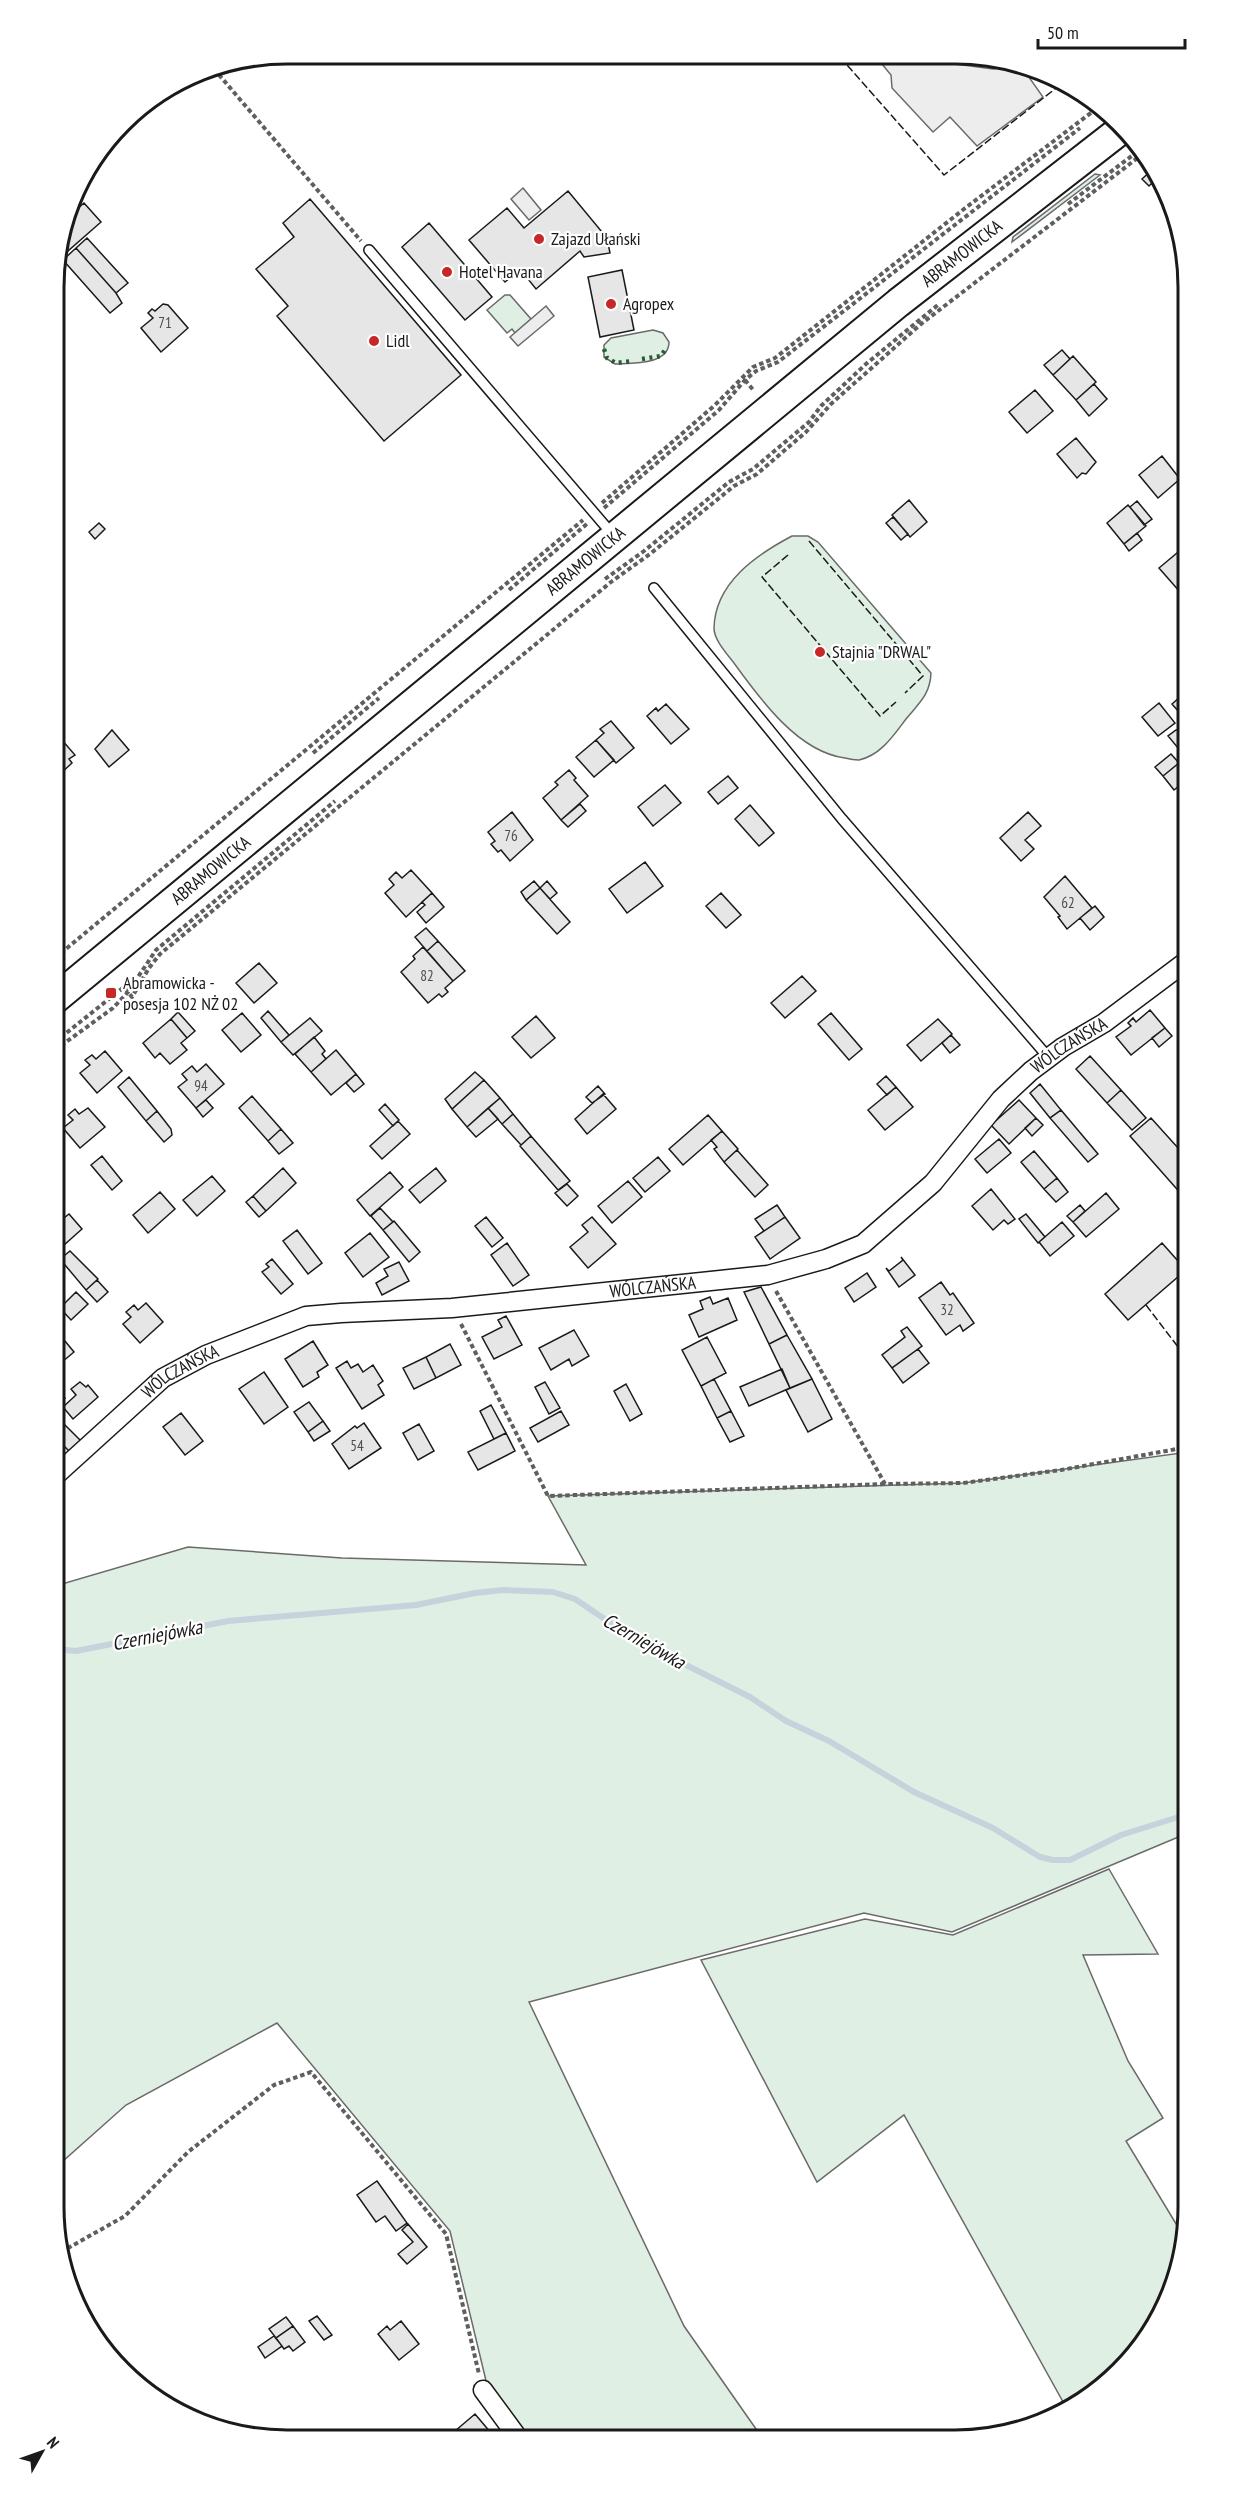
<svg xmlns="http://www.w3.org/2000/svg" width="1242" height="2494" viewBox="0 0 1242 2494" font-family="'PT Sans Narrow',sans-serif">
<style>
.green{fill:#e0efe3;stroke:#6a6a6a;stroke-width:1.5}
.parking{fill:#ededed;stroke:#6a6a6a;stroke-width:1.5}
.lines{fill:none;stroke-linecap:round;stroke-linejoin:round}
.stream{stroke:#c6d2dc;stroke-width:6}
.building{fill:#e6e6e6;stroke:#1a1a1a;stroke-width:1.5}
.lane-casing{stroke:#1a1a1a;stroke-width:12}
.street-casing{stroke:#1a1a1a;stroke-width:21}
.primary-casing{stroke:#1a1a1a;stroke-width:32}
.path{stroke:#5f5f5f;stroke-width:4;stroke-dasharray:4.5 3;stroke-linecap:butt}
.lane{stroke:#fff;stroke-width:9}
.street{stroke:#fff;stroke-width:18}
.primary{stroke:#fff;stroke-width:28}
.hedge{stroke:#2b5a34;stroke-width:4.5;stroke-dasharray:3 4.5;stroke-linecap:butt}
.fence{stroke:#1a1a1a;stroke-width:1.5;stroke-dasharray:8 3;stroke-linecap:butt}
.poi-dot{fill:#c62828;stroke:#fff;stroke-width:2}
.labels{text-anchor:middle;stroke-width:4.5;stroke-linejoin:round;paint-order:stroke}
.number-label{font-size:15px;fill:#4d4d4d}
.poi-label{font-size:18px;fill:#1a1a1a;stroke:#fff;text-anchor:start}
.street-label{font-size:18px;fill:#1a1a1a;stroke:#fff}
.water-label{font-size:20px;font-style:italic;fill:#1a1a1a;stroke:#fff}
.rim{fill:none;stroke:#1a1a1a;stroke-width:3}
</style>
<rect width="100%" height="100%" fill="#fff"/>
<path class="green" d="M1095 174 1100 175 1012 242 1013 237Z
M505 295H510L531 319 515 333 512 329 507 333 487 310Z
M653 330 663 333 669 342C669 365 633 363 615 364L604 357V345L611 338Z
M792 536H808L818 542 931 673C930 695 919 703 906 719 893 736 881 755 859 760 855 760 849 759 845 758 798 752 760 699 734 663 727 654 714 640 714 628 715 583 756 555 792 536Z
M1188 1452V1833L952 1932 864 1913 529 2002 684 2326 763 2439H526L488 2389 450 2231 277 2023 126 2105 54 2169 55 1586 188 1547 342 1558 586 1565 548 1496 963 1483Z
M1109 1869 1158 1954 1083 1955 1128 2061 1163 2118 1126 2141 1184 2237C1180 2256 1177 2278 1170 2296 1154 2337 1107 2390 1067 2409L904 2115 817 2182 701 1960 865 1919 953 1935Z"/>
<path class="parking" d="M877 58H944L948 63 993 69 1018 65 1029 68 1026 73 1043 97 977 146 950 117 933 132 892 88 891 75Z
M523 188 541 210 529 220 511 199Z
M546 306 554 316 518 346 510 337Z"/>
<g class="lines">
<path class="stream" d="M55 1649 76 1651 228 1621 416 1605 475 1593 503 1590 553 1592 575 1599 636 1640 750 1697 786 1721 829 1741 914 1792 993 1828 1040 1857 1053 1860H1070L1121 1835 1188 1814"/>
</g>
<path class="building" d="M1154 168 1160 181 1157 183 1160 186 1157 189 1152 183 1149 186 1142 179Z
M568 191 607 238 610 253 584 257 580 251 536 289 520 269 505 282 469 240 507 208 524 228Z
M310 199 461 375 384 441 277 316 288 306 256 269 294 237 283 223Z
M84 203 101 222 60 258 57 254 68 217Z
M429 223 492 297 465 320 402 247Z
M87 238 128 283 116 293 76 248Z
M76 248 116 293 122 303 110 313 63 260Z
M622 270 634 330 600 337 588 277Z
M163 304 168 305 188 328 161 352 141 328 153 318 148 313 152 309 155 311Z
M1062 350 1070 359 1053 375 1044 365Z
M1073 356 1096 382 1076 400 1053 375Z
M1094 384 1107 399 1089 416 1076 400Z
M1035 390 1053 411 1027 433 1009 412Z
M1076 438 1096 462 1086 474 1082 473 1077 478 1057 454Z
M1162 456 1180 479 1158 498 1139 475Z
M909 500 927 522 910 537 892 515Z
M1137 501 1152 519 1144 525 1130 507Z
M1128 505 1146 526 1124 544 1107 523Z
M893 517 908 534 901 540 886 523Z
M99 523 105 529 95 539 89 532Z
M1137 533 1142 540 1129 551 1124 544Z
M1177 553 1188 565V585L1180 592 1159 568Z
M1188 690V718L1186 720 1172 704Z
M1159 703 1175 723 1158 736 1142 717Z
M666 704 689 729 671 744 647 716 656 708 658 711Z
M611 721 634 748 616 763 596 740 604 733 600 729Z
M1185 729 1188 732V760L1168 736 1176 730Z
M112 730 129 750 109 767 95 749Z
M55 732 75 755 69 759 72 763 59 775 55 771Z
M596 740 614 760 594 777 576 757Z
M1171 754 1179 763 1163 776 1155 767Z
M1179 763 1188 774V779L1174 790 1163 776Z
M569 770 576 778 574 780 588 796 561 820 543 798 558 785 555 782Z
M728 776 738 788 718 804 708 792Z
M665 785 681 803 653 826 638 807Z
M580 804 586 811 568 827 561 820Z
M750 805 774 833 759 846 735 819Z
M512 812 533 840 510 861 501 850 498 852 491 844 495 841 488 832Z
M1028 812 1041 826 1025 840 1034 849 1021 861 1000 838Z
M645 862 663 886 627 913 609 889Z
M411 870 432 893 406 917 385 893 394 885 389 879 396 872 402 878Z
M1065 876 1092 908 1067 929 1058 917 1060 916 1044 897Z
M534 881 540 888 526 900 521 892Z
M547 881 557 893 550 899 540 888Z
M540 888 570 922 557 934 526 900Z
M432 893 444 907 426 923 417 912 425 905 422 902Z
M721 893 741 915 726 928 706 906Z
M1095 906 1104 917 1090 930 1080 918Z
M426 928 438 941 427 951 415 937Z
M438 941 465 971 453 981 427 951Z
M423 947 453 981 445 988 448 992 442 997 439 994 428 1003 401 972 415 959 413 956Z
M259 963 277 983 254 1003 236 983Z
M802 976 816 991 785 1018 771 1003Z
M1150 1010 1165 1028 1131 1055 1116 1037 1131 1026 1128 1023 1133 1018 1136 1022Z
M268 1011 289 1035 281 1042 261 1018Z
M178 1012 195 1031 187 1038 171 1019Z
M242 1013 261 1035 241 1052 222 1030Z
M831 1013 862 1049 849 1060 818 1024Z
M536 1016 555 1038 531 1058 512 1037Z
M310 1018 322 1031 293 1055 281 1042Z
M171 1019 187 1038 181 1043 187 1050 170 1064 160 1053 155 1058 143 1043Z
M938 1019 952 1034 921 1061 907 1045Z
M1165 1028 1172 1036 1159 1047 1152 1038Z
M951 1035 960 1045 950 1053 942 1043Z
M314 1037 325 1051 322 1054 326 1059 311 1072 295 1054Z
M336 1050 356 1074 331 1095 311 1072Z
M105 1051 122 1071 97 1093 80 1073 90 1065 85 1060 92 1055 96 1059Z
M1090 1056 1121 1090 1107 1103 1076 1069Z
M206 1064 224 1084 196 1108 178 1087 187 1080 182 1074 192 1066 197 1072Z
M475 1072 484 1080 452 1109 445 1099Z
M356 1074 364 1084 354 1092 346 1083Z
M886 1076 896 1087 887 1095 877 1084Z
M129 1077 157 1111 146 1121 118 1087Z
M484 1080 500 1098 467 1127 452 1109Z
M1040 1084 1061 1110 1050 1118 1030 1093Z
M598 1086 605 1094 592 1103 586 1097Z
M896 1087 913 1107 885 1130 868 1110Z
M1121 1090 1146 1118 1132 1130 1107 1103Z
M603 1094 616 1109 587 1134 575 1119Z
M252 1096 281 1129 268 1141 239 1108Z
M500 1098 513 1114 502 1124 488 1108Z
M206 1100 213 1108 203 1117 196 1108Z
M1019 1100 1036 1118 1009 1144 991 1125Z
M385 1104 399 1120 393 1126 379 1110Z
M88 1108 105 1127 80 1148 63 1128 73 1120 68 1115 75 1109 79 1114Z
M488 1108 498 1119 476 1137 467 1127Z
M1061 1110 1098 1154 1088 1162 1050 1118Z
M157 1111 171 1129 172 1135 164 1142 146 1121Z
M513 1114 531 1136 521 1145 502 1124Z
M708 1115 722 1131 683 1165 669 1149Z
M1036 1118 1043 1125 1032 1136 1025 1128Z
M1151 1118 1188 1159V1192L1183 1196 1130 1136Z
M398 1121 410 1134 382 1159 370 1146Z
M281 1129 293 1143 279 1154 268 1141Z
M722 1131 738 1149 724 1162 714 1149 717 1147 711 1140Z
M531 1136 570 1181 558 1190 520 1146Z
M999 1139 1011 1153 987 1173 975 1159Z
M737 1150 768 1185 755 1197 724 1162Z
M1034 1151 1057 1178 1044 1189 1021 1162Z
M102 1156 122 1181 112 1190 91 1165Z
M658 1157 670 1171 645 1192 633 1178Z
M283 1168 296 1183 266 1211 253 1196Z
M436 1168 446 1181 420 1203 409 1190Z
M390 1172 403 1187 370 1216 357 1200Z
M212 1176 225 1191 197 1216 183 1200Z
M1057 1178 1068 1192 1056 1202 1044 1189Z
M628 1181 642 1197 612 1223 598 1206Z
M567 1184 578 1196 567 1206 555 1193Z
M991 1189 1015 1219 1008 1224 1004 1220 993 1230 972 1206Z
M160 1192 175 1209 148 1233 133 1215Z
M1106 1193 1119 1209 1086 1237 1073 1222Z
M253 1196 266 1211 259 1217 246 1202Z
M777 1205 785 1217 764 1231 755 1219Z
M1080 1205 1085 1211 1073 1222 1067 1216Z
M380 1208 393 1222 383 1230 371 1216Z
M69 1214 82 1229 55 1253V1225Z
M1026 1214 1045 1237 1038 1243 1019 1219Z
M486 1217 503 1238 492 1247 475 1226Z
M592 1217 616 1244 588 1268 570 1247 588 1232 582 1225Z
M785 1217 800 1238 770 1259 755 1237Z
M394 1221 420 1252 409 1262 383 1230Z
M1062 1222 1074 1236 1050 1256 1039 1242Z
M297 1230 322 1263 308 1274 283 1241Z
M370 1233 389 1257 363 1277 345 1253Z
M507 1243 529 1275 513 1286 491 1255Z
M1162 1243 1186 1270 1128 1320 1105 1294Z
M70 1251 98 1279 86 1290 60 1259Z
M901 1257 915 1275 899 1287 886 1268 889 1271 903 1260Z
M272 1259 293 1284 281 1294 262 1272 269 1267 266 1264Z
M399 1262 409 1281 382 1295 376 1283 388 1276 384 1269Z
M867 1273 876 1287 854 1302 845 1288Z
M97 1280 108 1292 97 1302 86 1290Z
M941 1282 950 1295 953 1293 974 1323 963 1331 960 1325 946 1335 919 1298Z
M761 1287 787 1335 769 1344 744 1292Z
M76 1292 88 1304 71 1320 60 1308Z
M710 1297 713 1304 728 1298 737 1320 699 1337 689 1315 703 1309 700 1301Z
M146 1303 163 1322 140 1343 123 1324 131 1317 126 1312 134 1305 138 1310Z
M506 1316 522 1345 494 1359 482 1337 502 1327 498 1320Z
M907 1327 922 1346 892 1368 882 1355 905 1337 901 1331Z
M55 1329 74 1352 62 1362 55 1354Z
M574 1330 589 1356 572 1366 569 1359 551 1370 539 1348Z
M787 1335 812 1379 790 1388 769 1344Z
M707 1337 726 1373 701 1386 682 1350Z
M313 1341 328 1365 317 1372 319 1377 303 1387 285 1359Z
M450 1344 461 1365 436 1378 426 1357Z
M918 1349 929 1363 903 1383 892 1368Z
M426 1357 436 1378 414 1389 403 1368Z
M347 1361 351 1368 358 1364 363 1372 373 1365 383 1381 378 1385 384 1395 362 1409 336 1368Z
M782 1369 790 1388 749 1406 740 1387Z
M264 1372 288 1407 264 1424 239 1389Z
M714 1379 731 1411 717 1418 701 1386Z
M812 1379 832 1419 808 1432 786 1390Z
M80 1382 86 1387 88 1385 98 1397 73 1419 63 1407 76 1395 71 1389Z
M545 1382 560 1408 549 1414 535 1387Z
M626 1384 642 1414 630 1421 614 1391Z
M55 1385 65 1398 55 1406Z
M309 1402 323 1421 308 1432 294 1412Z
M491 1405 506 1433 494 1439 480 1411Z
M561 1411 569 1425 538 1442 530 1428Z
M731 1411 744 1436 730 1442 717 1418Z
M181 1413 203 1441 185 1455 163 1427Z
M323 1421 330 1431 314 1441 308 1432Z
M364 1423 381 1448 349 1469 332 1444 355 1426 357 1428Z
M419 1424 434 1451 418 1460 403 1433Z
M65 1425 81 1441 70 1452 55 1437Z
M506 1433 515 1451 478 1470 468 1452Z
M377 2181 407 2223 396 2231 385 2216 376 2222 357 2195Z
M408 2224 427 2247 407 2264 398 2254 413 2242 402 2230Z
M317 2316 332 2335 324 2340 309 2321Z
M286 2317 293 2326 276 2338 269 2329Z
M401 2321 419 2344 399 2360 378 2334 387 2326 390 2330Z
M293 2326 305 2342 293 2351 289 2346 284 2349 276 2338Z
M274 2336 282 2346 265 2358 258 2347Z
M475 2414 491 2433 484 2439H462L455 2431Z"/>
<g class="lines">
<defs>
<path id="lane" d="M369 250 613 535
M654 588 842 819 1049 1058"/>
<g id="street">
<path id="s1" d="M55 1476 163 1378 206 1355 306 1316 341 1313 452 1308 768 1275 826 1259 863 1244 933 1183 1001 1099 1031 1071 1063 1047 1104 1023 1188 960"/>
<path d="M483 2390 519 2439"/>
</g>
<g id="primary">
<path id="s2" d="M55 999 898 303 1123 128"/>
</g>
</defs>
<use href="#lane" class="lane-casing"/>
<use href="#street" class="street-casing"/>
<use href="#primary" class="primary-casing"/>
<path class="path" d="M214 69 361 241
M1068 204 1141 149
M745 380 754 391
M602 503 715 405 753 367 775 358 964 209 1100 106
M604 508 719 410 745 380 756 371 778 362 1080 128
M605 579 644 551 729 482 753 469 809 422 821 406 866 364 939 304
M509 590 588 523
M313 753 379 698
M55 958 583 520
M55 965 66 956
M55 1042 124 987 132 997 149 968 160 954 611 582 650 554 734 486 757 474 806 432 831 404 921 324 1144 153
M55 1050 113 1008 128 992 156 950 335 801
M776 1291 885 1484 963 1483 1061 1470 1188 1447
M461 1324 548 1496 885 1484
M61 2252 125 2216 188 2152 274 2085 311 2072 446 2234 479 2374"/>
<use href="#lane" class="lane"/>
<use href="#street" class="street"/>
<use href="#primary" class="primary"/>
<path class="hedge" d="M604 349 607 358 616 363 633 361
M642 359 661 356 667 347"/>
<path class="fence" d="M840 57 944 175 1064 82
M809 541 923 676 905 693
M788 555 762 577 880 716 896 702
M1146 1305 1188 1360"/>
</g>
<g class="poi-dot">
<circle cx="539" cy="239" r="6"/>
<circle cx="447" cy="272" r="6"/>
<circle cx="611" cy="304" r="6"/>
<circle cx="374" cy="341" r="6"/>
<circle cx="820" cy="652" r="6"/>
<rect x="105" y="987" width="12" height="12" rx="3"/>
</g>
<g class="labels">
<g class="number-label">
<text x="165" y="328">71</text>
<text x="511" y="841">76</text>
<text x="1068" y="908">62</text>
<text x="427" y="981">82</text>
<text x="201" y="1091">94</text>
<text x="947" y="1315">32</text>
<text x="357" y="1451">54</text>
</g>
<g class="poi-label">
<text x="551" y="245">Zajazd Ułański</text>
<text x="459" y="278">Hotel Havana</text>
<text x="623" y="310">Agropex</text>
<text x="386" y="347">Lidl</text>
<text x="832" y="658">Stajnia "DRWAL"</text>
<text x="123" y="989">Abramowicka -<tspan x="123" dy="21">posesja 102 NŻ 02</tspan></text>
</g>
<g class="street-label">
<text dy="6" stroke="none"><textPath href="#s2" startOffset="1174">ABRAMOWICKA</textPath></text>
<text dy="6" stroke="none"><textPath href="#s2" startOffset="688">ABRAMOWICKA</textPath></text>
<text dy="6" stroke="none"><textPath href="#s2" startOffset="202">ABRAMOWICKA</textPath></text>
<text dy="6" stroke="none"><textPath href="#s1" startOffset="1154">WÓLCZAŃSKA</textPath></text>
<text dy="6" stroke="none"><textPath href="#s1" startOffset="650">WÓLCZAŃSKA</textPath></text>
<text dy="6" stroke="none"><textPath href="#s1" startOffset="164">WÓLCZAŃSKA</textPath></text>
</g>
<g class="water-label">
<text transform="translate(157 1635) rotate(-11)" y="7">Czerniejówka</text>
<text transform="translate(644 1641) rotate(30)" y="7">Czerniejówka</text>
</g>
</g>
<path d="M0 0H1242V2494H0ZM287 64H955A223 223 0 0 1 1178 287V2207A223 223 0 0 1 955 2430H287A223 223 0 0 1 64 2207V287A223 223 0 0 1 287 64Z" fill="#fff" fill-rule="evenodd"/>
<path class="rim" d="M287 64H955A223 223 0 0 1 1178 287V2207A223 223 0 0 1 955 2430H287A223 223 0 0 1 64 2207V287A223 223 0 0 1 287 64Z"/>
<g transform="translate(42 2452) rotate(50)" stroke="#ffffff" stroke-width="4.5" paint-order="stroke">
<path d="M0-4.5L10 22L0 15L-10 22Z" fill="#1a1a1a"/>
<text y="-9" font-size="16" font-weight="bold" text-anchor="middle" fill="#1a1a1a">N</text>
</g>
<path d="M1038 39v9h147v-9" fill="none" stroke="#1a1a1a" stroke-width="3"/>
<text x="1047" y="39" font-size="18" fill="#1a1a1a" stroke="#ffffff" stroke-width="4.5" paint-order="stroke">50 m</text>
</svg>
